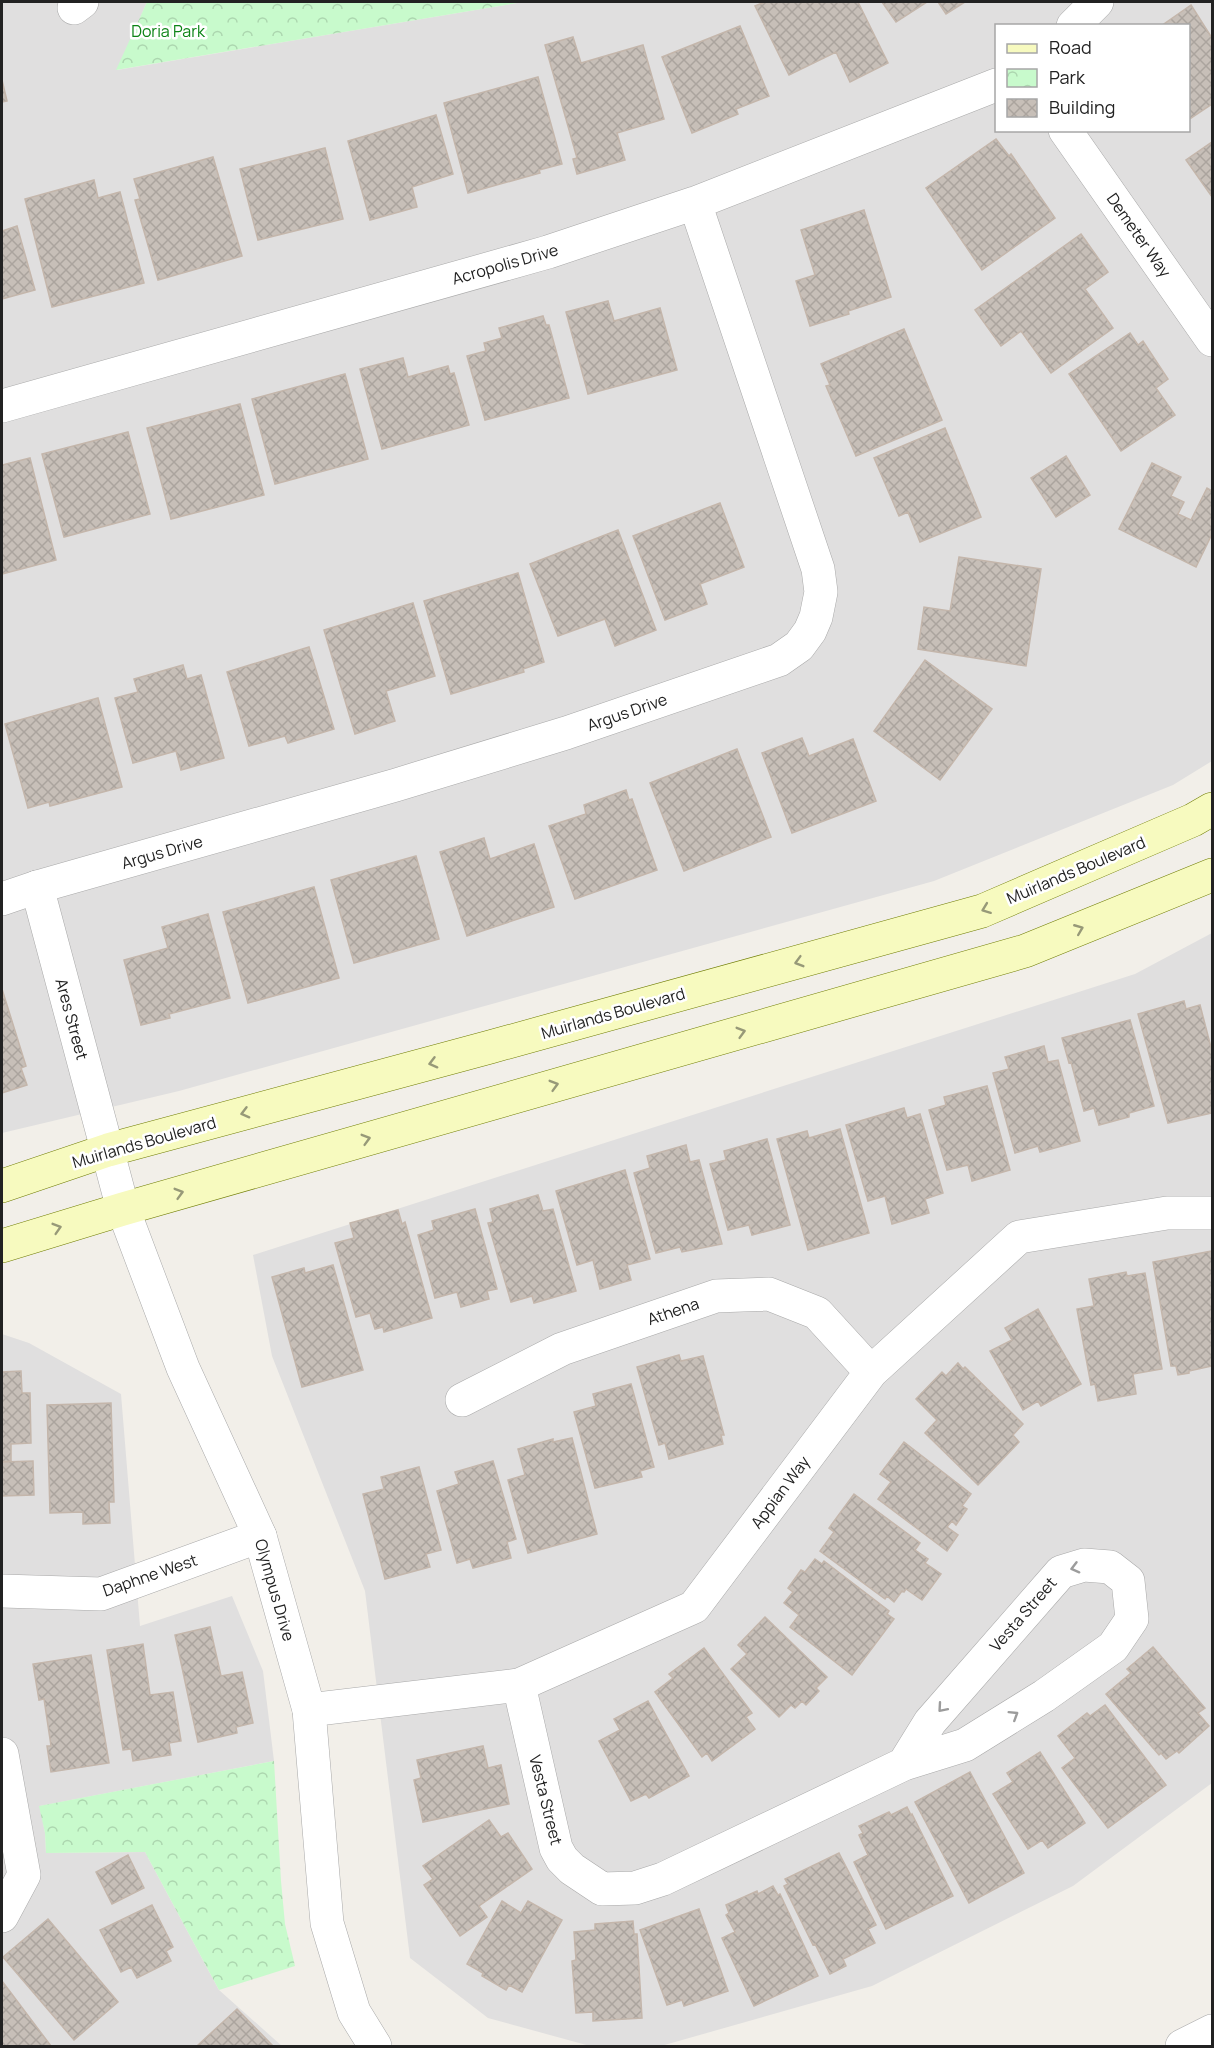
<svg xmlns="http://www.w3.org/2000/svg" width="1214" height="2048" viewBox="0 0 1214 2048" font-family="Manrope,sans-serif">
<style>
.residential{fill:#e0dfdf;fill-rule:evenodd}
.park{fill:url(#park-crowns)}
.building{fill:url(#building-cross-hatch);stroke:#c4b6ab;stroke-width:1.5}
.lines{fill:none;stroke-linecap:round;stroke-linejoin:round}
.minor-casing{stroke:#a9a9a9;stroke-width:34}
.tertiary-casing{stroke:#a9a9a9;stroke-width:34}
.secondary-casing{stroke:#707d05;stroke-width:34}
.minor{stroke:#fff;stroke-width:33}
.tertiary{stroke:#fff;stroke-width:33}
.secondary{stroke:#f7fabf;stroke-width:33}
.oneway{stroke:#979978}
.oneway2{stroke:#9c9c9c}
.labels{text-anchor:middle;stroke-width:5;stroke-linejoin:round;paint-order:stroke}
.park-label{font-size:16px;fill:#0c8416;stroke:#fff}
.street-label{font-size:16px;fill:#222;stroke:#fff}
</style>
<defs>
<pattern id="park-crowns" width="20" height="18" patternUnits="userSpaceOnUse" patternTransform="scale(1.5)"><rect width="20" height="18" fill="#c8facc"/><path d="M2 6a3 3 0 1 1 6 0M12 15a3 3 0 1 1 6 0" fill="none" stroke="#acd6af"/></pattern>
<pattern id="building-cross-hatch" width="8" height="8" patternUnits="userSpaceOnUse" patternTransform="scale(1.5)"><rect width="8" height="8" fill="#c7bfb8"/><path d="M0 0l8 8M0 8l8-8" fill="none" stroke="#aba49e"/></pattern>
</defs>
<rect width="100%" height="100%" fill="#f2efe9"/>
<path class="residential" d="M2 2H147L117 70 523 2H1212V761L1173 785 934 881 179 1091 2 1133ZM996 26H1188V130H996Z
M1212 933V1783L1073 1886 872 1986 661 2046H590L488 2018 410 1958 365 1591 272 1356 253 1255 1135 974Z
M2 1334 29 1343 121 1394 140 1626 232 1596 263 1671 274 1761 40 1806 45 1833 46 1853 145 1852 219 1990 282 2046H2Z"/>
<path class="park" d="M147 2H523L116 70Z
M274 1761 281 1881 285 1924 295 1966 219 1990 145 1852 46 1853 45 1833 39 1806Z"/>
<path class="building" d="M765 2H858L888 63 850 82 836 52 789 75 755 6Z
M882 2H927L896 22Z
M938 2H965L946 14Z
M1191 5 1212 38V104L1188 120V26H1161Z
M740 26 769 96 736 109 738 114 692 133 662 57Z
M573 37 581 63 643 45 664 119 617 133 625 160 577 174 573 159 577 158 545 45Z
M538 77 562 164 539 170 540 173 468 193 444 103Z
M2 80 7 101 2 102Z
M436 115 453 174 412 187 417 207 370 220 348 141Z
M996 139 1009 156 1011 154 1055 218 982 270 926 188Z
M1212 142V197L1186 160Z
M325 148 343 219 258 240 240 169Z
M213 157 242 256 158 280 135 200 140 199 134 179Z
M94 180 98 198 120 192 144 283 52 307 25 199Z
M864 210 891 297 848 311 849 314 810 326 796 281 815 275 801 230Z
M17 226 35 290 2 299V231Z
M1081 234 1108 272 1085 289 1113 328 1051 373 1021 331 1001 346 975 310Z
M608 301 614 321 660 308 677 370 588 394 566 312Z
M543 316 546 325H549L569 398 485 420 467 356 486 351 484 343 502 338 499 328Z
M904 329 942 420 856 456 826 386 830 385 821 364Z
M1130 333 1138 345 1143 341 1168 379 1156 388 1175 415 1121 451 1069 374Z
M403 358 408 377 448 366 450 374 454 373 469 425 382 449 360 369Z
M345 374 368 459 275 484 252 399Z
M240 404 264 495 171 519 147 428Z
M945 428 981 517 920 542 908 512 899 516 874 458Z
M128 432 150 514 64 537 42 454Z
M1066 456 1090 495 1056 517 1031 478Z
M30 458 56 560 2 574V465Z
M1152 463 1181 477 1171 496 1184 502 1178 514 1191 520 1207 488 1212 491V534L1196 567 1119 529Z
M720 503 744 567 700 584 707 604 665 620 633 536Z
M618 530 656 630 615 646 605 619 558 636 530 564Z
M959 557 1041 569 1026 666 918 649 924 607 950 611Z
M518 573 544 662 523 669 524 672 451 694 424 601Z
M413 603 435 676 386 691 395 721 355 734 324 630Z
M309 647 334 729 288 743 285 736 249 746 227 672Z
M925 660 992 709 940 780 874 731Z
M183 665 187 679 201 675 224 758 181 770 176 751 133 763 115 698 138 692 134 679Z
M98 698 122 787 50 806 49 802 28 808 5 724Z
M802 738 809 756 853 739 876 801 792 833 762 753Z
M737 749 771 837 684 871 650 783Z
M626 790 629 800 632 799 657 870 575 899 549 826 586 814 584 805Z
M484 838 490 859 534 844 554 907 467 936 440 852Z
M416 856 439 939 354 963 331 880Z
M314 887 339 978 248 1003 223 912Z
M208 914 230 998 169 1014 170 1018 141 1025 124 960 168 948 162 927Z
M2 989 26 1066 21 1068 27 1085 2 1093Z
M1184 1001 1186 1009 1200 1005 1212 1051V1113L1168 1123 1138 1014Z
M1130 1020 1154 1106 1129 1113V1117L1099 1125 1094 1108 1084 1111 1071 1062 1069 1063 1062 1038Z
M1044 1046 1048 1062 1058 1060 1080 1141 1040 1152 1038 1146 1015 1153 993 1073 1009 1069 1005 1057Z
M987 1086 1010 1170 972 1181 968 1165 947 1170 929 1110 946 1105 944 1097Z
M904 1108 907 1118 920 1114 943 1193 925 1199 929 1213 892 1224 885 1196 868 1201 846 1125Z
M840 1129 869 1233 808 1250 777 1139 807 1131 809 1138Z
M767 1139 790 1225 752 1235 749 1225 728 1230 710 1164 726 1160 724 1151Z
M686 1145 690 1162 699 1160 722 1244 682 1252 680 1247 656 1253 634 1173 650 1168 647 1156Z
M625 1170 650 1259 627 1265 631 1280 600 1289 593 1260 577 1265 556 1191Z
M538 1195 543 1211 553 1209 576 1291 534 1303 532 1296 511 1302 488 1223 493 1222 490 1209Z
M475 1209 497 1289 487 1291 489 1299 461 1307 457 1292 435 1298 418 1235 434 1230 432 1221Z
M398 1210 402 1224 405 1222 432 1318 384 1332 383 1327 375 1329 370 1313 356 1317 335 1243 354 1238 350 1223Z
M1212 1251V1366L1189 1371V1373L1178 1375 1176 1366H1171L1153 1262Z
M333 1265 363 1370 302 1387 272 1277 304 1268 305 1273Z
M1126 1272 1127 1276 1145 1273 1162 1369 1133 1374 1136 1394 1098 1401 1095 1384 1091 1385 1077 1309 1094 1306 1089 1279Z
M1038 1309 1081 1384 1041 1406 1038 1401 1023 1410 990 1351 1012 1340 1005 1328Z
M679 1355 681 1361 703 1356 724 1435H721L723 1444 669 1459 665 1443 659 1445 637 1367Z
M958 1363 963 1369 965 1367 1023 1424 1013 1435 1019 1442 978 1485 925 1433 937 1420 916 1399 942 1372 946 1376Z
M21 1371 22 1393H30L31 1443 11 1444V1461L2 1462V1372Z
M631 1384 654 1467 640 1471 642 1477 595 1488 574 1412 596 1406 593 1394Z
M111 1403 114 1502H109L110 1523 83 1524V1512L50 1513 47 1405Z
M572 1438 597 1534 528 1553 508 1480 525 1475 518 1449 553 1439V1442Z
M904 1442 971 1494 962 1506 967 1509 956 1525 952 1521 947 1527 958 1535 947 1551 878 1499 891 1482 880 1474Z
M33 1461 34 1495 2 1496V1462Z
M493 1461 516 1539 507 1542 511 1558 473 1568 470 1559 457 1563 437 1491 459 1484 455 1472Z
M419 1467 441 1550 426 1554 430 1567 385 1579 363 1494 384 1489 381 1477Z
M854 1494 920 1543 915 1550 928 1559 925 1563 941 1574 922 1600 906 1589 904 1592 902 1591 894 1602 887 1596 885 1599 820 1551 834 1532 829 1528Z
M815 1559 822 1564 824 1561 889 1611 887 1614 894 1619 852 1675 790 1627 799 1615 784 1603 793 1592 788 1588 801 1570 805 1572Z
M765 1617 827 1677 816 1688 819 1691 806 1705 802 1701 795 1708 791 1705 779 1717 731 1669 747 1654 738 1645Z
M210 1627 221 1676 242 1672 253 1723 236 1727 237 1733 198 1742 175 1635Z
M143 1644 150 1695 173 1692 181 1741 169 1743 171 1755 133 1761 131 1749 123 1750 107 1650Z
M1153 1647 1205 1708 1198 1713 1209 1726 1179 1753 1177 1751 1166 1759 1161 1753 1159 1755 1106 1694 1131 1673 1127 1669Z
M704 1648 752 1713 746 1717 755 1729 712 1761 707 1753 702 1757 655 1692 673 1678 669 1674Z
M91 1655 109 1763 51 1772 47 1746H51L44 1699 39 1700 33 1664Z
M648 1701 689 1776 649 1798 646 1794 631 1801 599 1741 620 1730 614 1719Z
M1105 1705 1166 1785 1108 1828 1062 1768 1075 1758 1058 1736 1087 1713 1090 1716Z
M483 1746 488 1768 501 1765 509 1804 423 1822 414 1780 421 1778 417 1760Z
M1040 1752 1085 1823 1048 1848 1042 1840 1028 1849 993 1794 1013 1782 1007 1773Z
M970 1772 1024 1873 969 1903 915 1802Z
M907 1807 911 1815 912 1814 953 1896 886 1929 854 1862 868 1855 859 1835 863 1833 859 1826 889 1812 891 1815Z
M489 1820 501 1837 508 1833 532 1869 479 1906 487 1917 460 1936 424 1885 433 1879 423 1866Z
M839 1853 876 1925 868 1929 875 1943 843 1959 846 1966 830 1974 815 1944 813 1945 784 1886 788 1884 785 1879Z
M128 1855 144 1888 112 1904 96 1872Z
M773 1886 778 1895 780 1894 818 1976 754 2006 722 1938 735 1932 726 1915 729 1913 726 1905 757 1891 758 1894Z
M502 1901 521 1913 528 1901 562 1920 522 1992 509 1985 506 1990 482 1976 483 1973 467 1964Z
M152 1905 173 1947 166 1951 171 1961 137 1978 131 1967 121 1972 100 1930Z
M699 1909 728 1991 684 2006 682 2000 667 2005 640 1930Z
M48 1919 118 2002 74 2040 3 1957Z
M633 1921 634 1934H637L642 2018 593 2021V2012L576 2013 572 1961 576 1960 574 1932 595 1930V1924Z
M2 1981 51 2046H2Z
M237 2009 273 2046H197Z"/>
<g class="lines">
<defs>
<path id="minor" d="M74 8 82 2
M1073 26 1097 2
M1065 130 1212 340
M2 406 548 252 695 203 996 85
M2 899 37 887 396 785 566 733 779 660 799 646 810 631 816 617 821 592 818 569 695 203
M462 1400 562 1349 716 1296 769 1294 817 1313 871 1372
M2 1591 101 1594 260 1536
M519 1685 556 1848 562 1859 572 1869 602 1889 635 1888 663 1879 904 1764 965 1745 1044 1696 1113 1647 1132 1619 1128 1581 1110 1567 1084 1565 1061 1572 930 1722 904 1764
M309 1710 519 1685 694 1607 871 1372 1019 1237 1167 1213H1212
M2 1754 24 1875 2 1916
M1182 2046 1212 2031"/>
<path id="tertiary" d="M37 887 123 1209 183 1368 260 1536 309 1710 327 1923 354 2012 375 2046"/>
<path id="secondary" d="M2 1186 108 1150 490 1047 982 911 1193 820 1212 809
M2 1246 123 1209 1025 951 1212 875"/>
</defs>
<use href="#minor" class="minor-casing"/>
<use href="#tertiary" class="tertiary-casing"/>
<use href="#secondary" class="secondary-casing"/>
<use href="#minor" class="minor"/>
<use href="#tertiary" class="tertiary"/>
<use href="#secondary" class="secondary"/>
</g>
<defs><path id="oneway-chevron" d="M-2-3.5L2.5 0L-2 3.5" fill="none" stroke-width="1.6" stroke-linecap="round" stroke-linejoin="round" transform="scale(1.5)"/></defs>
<g class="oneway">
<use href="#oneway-chevron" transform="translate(986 909) rotate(159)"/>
<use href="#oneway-chevron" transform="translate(1079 929) rotate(-22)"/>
<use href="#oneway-chevron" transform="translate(799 962) rotate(164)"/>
<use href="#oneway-chevron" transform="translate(741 1032) rotate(-16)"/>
<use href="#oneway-chevron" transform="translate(433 1063) rotate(165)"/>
<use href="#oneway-chevron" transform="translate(554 1085) rotate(-16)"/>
<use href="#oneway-chevron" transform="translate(245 1113) rotate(165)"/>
<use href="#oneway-chevron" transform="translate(366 1139) rotate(-16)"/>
<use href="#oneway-chevron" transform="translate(179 1193) rotate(-16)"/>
<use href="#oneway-chevron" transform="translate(57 1228) rotate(-17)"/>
</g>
<g class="oneway2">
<use href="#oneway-chevron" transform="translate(1075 1568) rotate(165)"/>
<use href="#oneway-chevron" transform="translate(942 1708) rotate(131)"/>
<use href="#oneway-chevron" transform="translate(1014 1715) rotate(-32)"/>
</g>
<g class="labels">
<g class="park-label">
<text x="168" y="37">Doria Park</text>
</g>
<g class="street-label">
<text transform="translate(1139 235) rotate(55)" y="6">Demeter Way</text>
<text transform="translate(505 264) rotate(-16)" y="6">Acropolis Drive</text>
<text transform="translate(627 712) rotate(-19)" y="6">Argus Drive</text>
<text transform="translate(162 852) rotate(-16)" y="6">Argus Drive</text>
<text transform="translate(1076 870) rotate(-23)" y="6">Muirlands Boulevard</text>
<text transform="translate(613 1013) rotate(-16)" y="6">Muirlands Boulevard</text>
<text transform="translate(72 1019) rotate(75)" y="6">Ares Street</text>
<text transform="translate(144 1142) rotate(-16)" y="6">Muirlands Boulevard</text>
<text transform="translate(673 1311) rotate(-19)" y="6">Athena</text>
<text transform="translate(780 1492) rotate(-53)" y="6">Appian Way</text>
<text transform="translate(150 1575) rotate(-19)" y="6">Daphne West</text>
<text transform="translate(275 1590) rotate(74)" y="6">Olympus Drive</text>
<text transform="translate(1023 1614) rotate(-49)" y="6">Vesta Street</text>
<text transform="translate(546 1800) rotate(76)" y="6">Vesta Street</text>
</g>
</g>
<rect width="1214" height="2048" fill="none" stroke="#222222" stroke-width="6"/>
<rect x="995" y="24" width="195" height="108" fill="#ffffff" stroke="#a7a7a7" stroke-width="1.5"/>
<rect x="1007" y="44" width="30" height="9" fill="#f7fabf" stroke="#a7a7a7" stroke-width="1.5"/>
<text x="1049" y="54" font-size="18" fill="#222222">Road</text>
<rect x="1007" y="69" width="30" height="18" fill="url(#park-crowns)" stroke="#a7a7a7" stroke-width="1.5"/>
<text x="1049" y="84" font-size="18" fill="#222222">Park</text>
<rect x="1007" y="99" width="30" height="18" fill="url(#building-cross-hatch)" stroke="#a7a7a7" stroke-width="1.5"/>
<text x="1049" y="114" font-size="18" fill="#222222">Building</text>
</svg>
